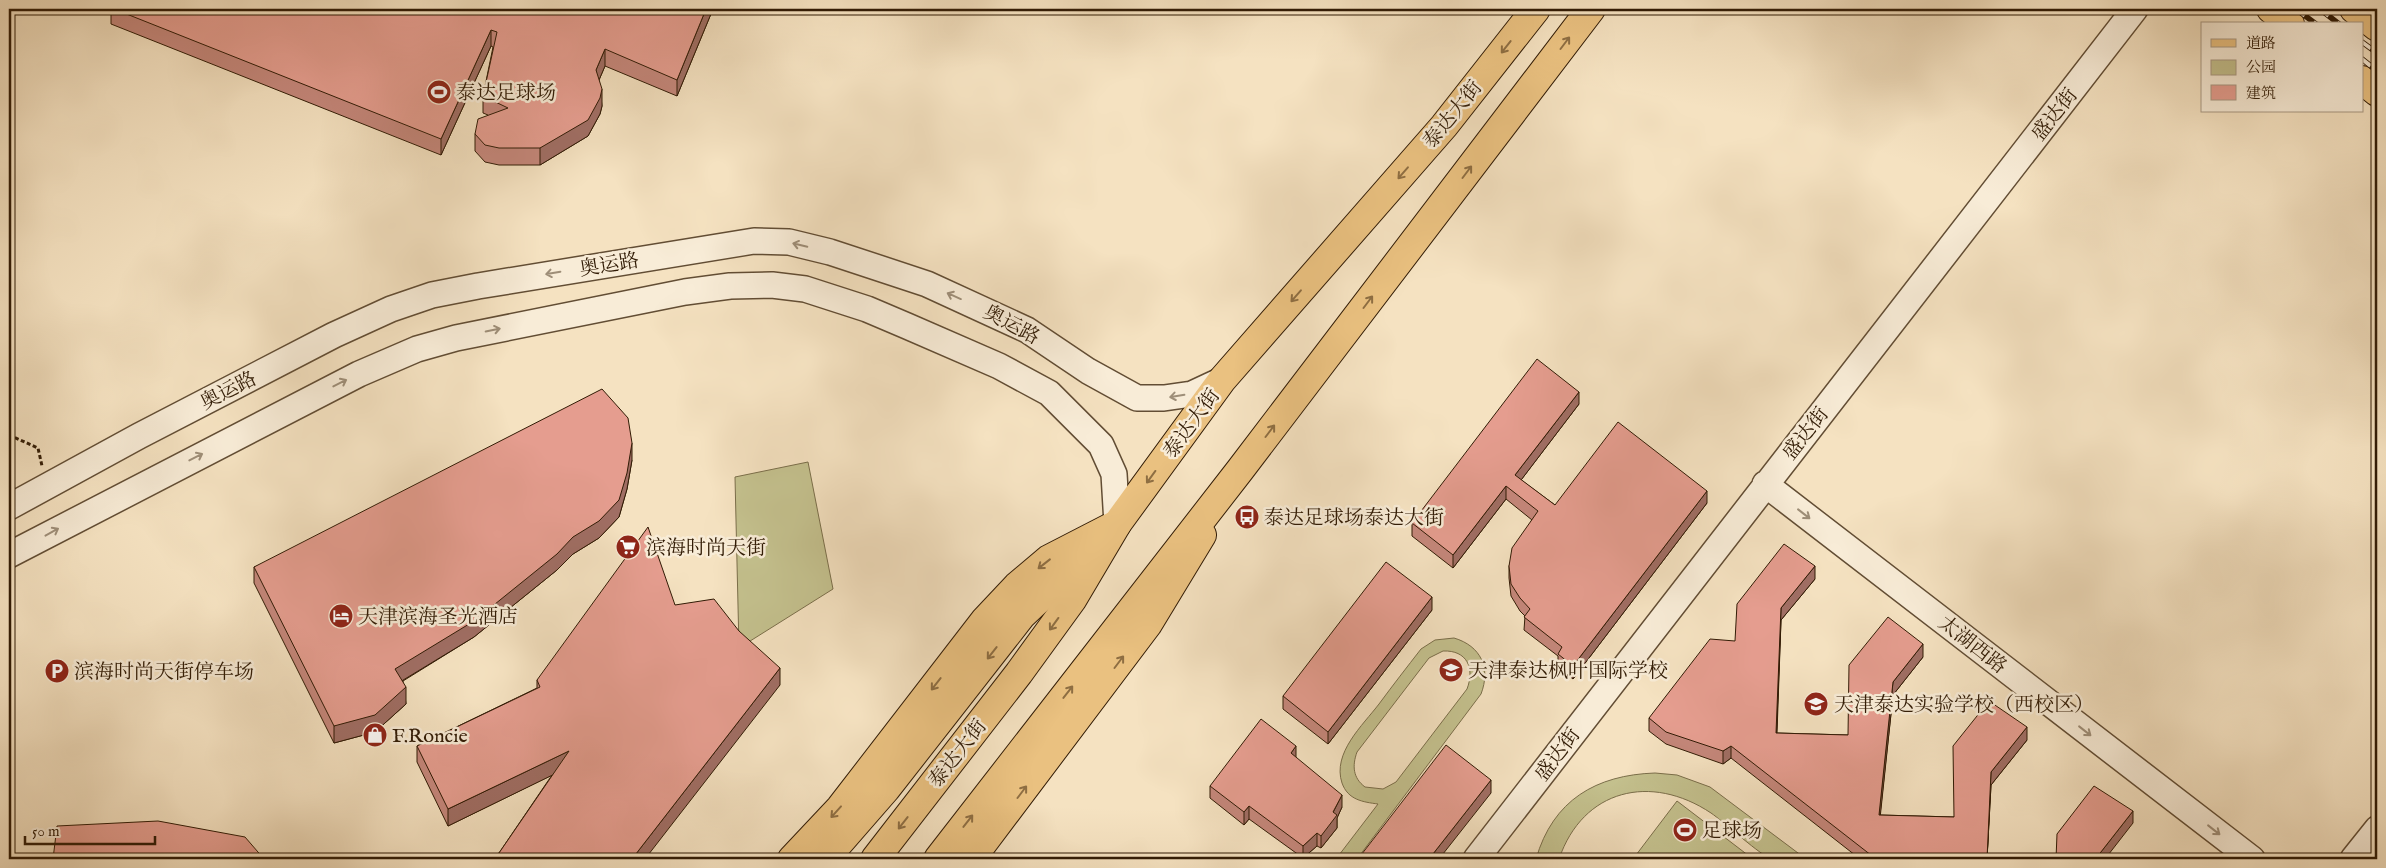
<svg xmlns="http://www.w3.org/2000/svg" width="2386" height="868" viewBox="0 0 2386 868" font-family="'IM FELL English','Noto Serif SC',serif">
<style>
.green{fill:#c4c18e;stroke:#7a6e4a;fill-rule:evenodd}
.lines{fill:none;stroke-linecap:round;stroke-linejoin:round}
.minor-casing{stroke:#624d34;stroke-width:28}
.major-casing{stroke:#311b05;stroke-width:30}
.highway-casing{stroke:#311b05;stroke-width:30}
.path{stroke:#311b05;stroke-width:3;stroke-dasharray:4 2.5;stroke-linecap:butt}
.minor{stroke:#f8ecd7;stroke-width:25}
.major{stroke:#eac180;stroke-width:28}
.highway{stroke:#eac180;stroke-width:28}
.rail-casing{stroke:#311b05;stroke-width:5.5}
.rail{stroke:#f8ecd7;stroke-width:4;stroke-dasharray:11;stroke-linecap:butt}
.wall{fill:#c5877b;stroke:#311b05}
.shaded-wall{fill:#a06e64;stroke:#311b05}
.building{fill:#e59d8f;stroke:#311b05}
.oneway{stroke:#8e6e42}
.oneway2{stroke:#9e8e78}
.labels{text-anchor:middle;stroke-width:5;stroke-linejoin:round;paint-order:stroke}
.poi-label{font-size:20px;fill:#311b05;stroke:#f8ecd7;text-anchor:start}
.street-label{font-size:20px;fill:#311b05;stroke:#f8ecd7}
</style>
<rect width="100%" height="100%" fill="#f5e2c1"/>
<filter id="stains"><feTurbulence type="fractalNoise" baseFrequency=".004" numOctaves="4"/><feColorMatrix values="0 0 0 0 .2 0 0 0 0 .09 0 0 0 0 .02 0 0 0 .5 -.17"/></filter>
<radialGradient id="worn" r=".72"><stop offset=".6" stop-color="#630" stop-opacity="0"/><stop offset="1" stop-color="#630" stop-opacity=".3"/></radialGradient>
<path class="green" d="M808 462 833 589 739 648 735 477Z
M1454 638C1481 646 1491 668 1481 694L1357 859H1336L1378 804C1363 802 1348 800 1342 783 1332 753 1363 725 1379 704 1393 685 1407 667 1421 649L1435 640ZM1443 651C1467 650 1475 668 1467 689L1396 782 1383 789 1365 787C1353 778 1352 766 1357 752L1429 658Z
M1655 773 1677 775 1710 787 1806 859C1796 859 1782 862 1772 859 1762 857 1723 821 1711 813 1651 773 1583 789 1559 859H1536C1553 800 1596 775 1655 773Z
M1677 801 1753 859H1633Z"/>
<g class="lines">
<defs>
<path id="minor" d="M1765 484 2252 859
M9 507 139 436 334 335 391 309 432 295 478 286 754 241 789 242 830 252 927 284 1027 330 1088 371 1137 398H1164L1192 394 1222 380
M9 555 359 374 417 349 456 338 685 292 730 286 772 285 805 289 867 309 907 326 999 366 1049 393 1101 445 1114 474 1117 524
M1476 859 2135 9
M2353 859 2377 829"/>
<path id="major" d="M2271 9 2290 24
M2354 9 2377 27
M2362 80 2377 92
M792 859 840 808 985 620 1017 586 1049 559 1117 524
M825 859 886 789 1022 615 1095 546
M971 859 1148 624 1202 535"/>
<path id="highway" d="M875 859 1019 673 1072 600 1117 524 1222 380 1444 126 1536 9
M938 859 1240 470 1591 9"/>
</defs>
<use href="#minor" class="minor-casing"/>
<use href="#major" class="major-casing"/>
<use href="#highway" class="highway-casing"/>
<path class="path" d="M9 435 38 448 42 466"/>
<use href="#minor" class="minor"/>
<use href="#major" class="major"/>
<use href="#highway" class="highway"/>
<defs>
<path id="rail" d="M2296 9 2316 24
M2320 9 2339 24
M2362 42 2377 53
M2362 59 2377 71"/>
</defs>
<use href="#rail" class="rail-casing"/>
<use href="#rail" class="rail"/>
</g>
<path class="wall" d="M111 9H713L677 96 605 66 599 80 602 106 600 114 588 136 540 165H499L485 162 475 151V134L488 115 483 113V96L493 47 491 46 441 155 111 24Z
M1579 404 1521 480 1555 505 1707 503 1573 679 1558 667V656L1524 630 1525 616 1520 611 1511 596 1509 578V566L1532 520 1506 499 1453 568 1412 536V523Z
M632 460 627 489 619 517 599 538 573 554 557 570 474 637 403 681 406 704 375 732 334 743 254 583V567Z
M1815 579 1781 620 1777 733 1848 735 1923 657 1893 695 1880 815 1954 817 2027 740 1991 785 1987 859H1860L1731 758 1723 764 1666 744 1649 731V718Z
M675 605 780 685 499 853 552 775 448 826 417 762V746L537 688V680Z
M1432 610 1328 744 1283 709V696Z
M1296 758 1342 807 1337 818V828L1321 848 1317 846 1303 858 1249 819 1244 825 1210 798V786Z"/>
<path class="shaded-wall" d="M706 9H713L677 96V80Z
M491 30V46L441 155V139Z
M605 49V66L596 87V70Z
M602 89V106L600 114 588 136 540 165V148Z
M1579 392V404L1515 488V475Z
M632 443V460L627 489 619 517 599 538 573 554 557 570 474 637 395 685V669Z
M1506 486V499L1453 568V555Z
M1707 491V503L1573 679V666Z
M1815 566V579L1781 620 1776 746 1781 608Z
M1432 597V610L1328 744V732Z
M1923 644V657L1893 695 1879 828V815L1893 682Z
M780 668V685L645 859H632Z
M406 687V704L375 732 334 743V726Z
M2027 727V740L1991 785 1987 859 1991 772Z
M1296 746V759L1291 753Z
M1731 746V758L1723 764V751Z
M569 751V767L448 826V809Z
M1491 780V793L1439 859H1429Z
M1342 795V807L1337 818V828L1321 848V836Z
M1249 806V819L1244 825V812Z
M2133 811V823L2105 859H2097V857Z
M1317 833V846L1303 858V846Z"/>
<path class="building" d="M114 9H706L677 80 605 49 596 70 602 89 600 98 588 120 540 148H499L485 145 475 134 478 119 508 108 483 96 497 32 491 30 441 139Z
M1537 359 1579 392 1515 475 1555 505 1618 422 1707 491 1573 666 1558 654 1562 647 1524 617 1530 609 1520 598 1511 584 1509 566 1512 548 1538 511 1506 486 1453 555 1412 523Z
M602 389 628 418 632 443 627 473 619 500 599 521 573 537 557 554 474 621 395 669 406 687 375 715 334 726 254 567Z
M648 527 675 605 714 599 739 631 780 668 632 859H487L499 853 569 751 448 809 417 746 540 687 537 680Z
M1784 544 1815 566 1781 608 1776 733 1848 735 1849 665 1888 617 1923 644 1893 682 1879 815 1954 817 1953 746 1989 701 2027 727 1991 772 1987 859H1876L1731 746 1723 751 1666 732 1649 718 1710 639 1735 641 1737 604Z
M1386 562 1432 597 1328 732 1283 696Z
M1261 719 1296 746 1291 753 1342 795 1333 812 1337 815 1321 836 1317 833 1303 846 1249 806 1244 812 1210 786Z
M1446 745 1491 780 1429 859H1358Z
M2094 786 2133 811 2097 857V859H2056L2057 834Z
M158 821 245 837 264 859H53L57 826Z
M362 854 398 859H353Z"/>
<defs><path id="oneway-shaft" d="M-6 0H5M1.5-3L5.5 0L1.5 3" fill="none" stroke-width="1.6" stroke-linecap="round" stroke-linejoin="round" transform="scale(1.25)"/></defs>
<g class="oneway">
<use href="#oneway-shaft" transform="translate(1565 43) rotate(-53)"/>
<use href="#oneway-shaft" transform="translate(1506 47) rotate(128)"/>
<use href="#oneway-shaft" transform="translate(1467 172) rotate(-53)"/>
<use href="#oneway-shaft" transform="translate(1403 173) rotate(131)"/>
<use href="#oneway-shaft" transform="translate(1296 296) rotate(131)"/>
<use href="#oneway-shaft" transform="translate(1368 302) rotate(-53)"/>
<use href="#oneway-shaft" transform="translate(1270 431) rotate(-53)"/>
<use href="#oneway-shaft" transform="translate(1151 477) rotate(126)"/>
<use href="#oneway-shaft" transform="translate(1044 564) rotate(142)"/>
<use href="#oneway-shaft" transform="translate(1054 624) rotate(126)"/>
<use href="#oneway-shaft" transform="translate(992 653) rotate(128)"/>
<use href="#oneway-shaft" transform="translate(1119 662) rotate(-53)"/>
<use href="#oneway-shaft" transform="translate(936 684) rotate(128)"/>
<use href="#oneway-shaft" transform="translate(1068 692) rotate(-52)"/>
<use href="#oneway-shaft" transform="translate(1022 792) rotate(-53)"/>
<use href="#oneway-shaft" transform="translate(836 812) rotate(132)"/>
<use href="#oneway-shaft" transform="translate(968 821) rotate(-52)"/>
<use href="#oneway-shaft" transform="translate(903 823) rotate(128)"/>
</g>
<g class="oneway2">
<use href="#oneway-shaft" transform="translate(800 245) rotate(-167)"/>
<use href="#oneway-shaft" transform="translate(553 273) rotate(170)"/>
<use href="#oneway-shaft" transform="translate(954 296) rotate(-156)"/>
<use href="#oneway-shaft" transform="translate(493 330) rotate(-12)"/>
<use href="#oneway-shaft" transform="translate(340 383) rotate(-27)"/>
<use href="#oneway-shaft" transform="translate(1177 396) rotate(171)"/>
<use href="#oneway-shaft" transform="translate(196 457) rotate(-27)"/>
<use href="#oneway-shaft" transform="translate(1804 514) rotate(38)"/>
<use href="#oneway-shaft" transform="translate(52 532) rotate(-29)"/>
<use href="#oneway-shaft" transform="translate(2085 731) rotate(38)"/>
<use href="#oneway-shaft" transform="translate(2214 830) rotate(38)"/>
</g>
<defs>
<symbol id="stadium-disc" viewBox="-11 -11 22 22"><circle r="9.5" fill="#8f2418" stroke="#f8ecd7"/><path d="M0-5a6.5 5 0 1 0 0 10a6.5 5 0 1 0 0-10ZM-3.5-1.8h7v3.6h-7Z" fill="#fff"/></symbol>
<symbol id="bus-disc" viewBox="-11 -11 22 22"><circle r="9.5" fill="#8f2418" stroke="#f8ecd7"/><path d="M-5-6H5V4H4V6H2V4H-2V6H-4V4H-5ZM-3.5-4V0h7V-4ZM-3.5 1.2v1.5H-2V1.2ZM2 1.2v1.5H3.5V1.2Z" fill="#fff"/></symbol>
<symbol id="supermarket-disc" viewBox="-11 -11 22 22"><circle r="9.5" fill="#8f2418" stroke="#f8ecd7"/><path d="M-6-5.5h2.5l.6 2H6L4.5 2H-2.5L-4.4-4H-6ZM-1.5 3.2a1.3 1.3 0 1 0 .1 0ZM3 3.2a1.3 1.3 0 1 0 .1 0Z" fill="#fff"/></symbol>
<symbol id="hotel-disc" viewBox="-11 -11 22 22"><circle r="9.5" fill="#8f2418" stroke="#f8ecd7"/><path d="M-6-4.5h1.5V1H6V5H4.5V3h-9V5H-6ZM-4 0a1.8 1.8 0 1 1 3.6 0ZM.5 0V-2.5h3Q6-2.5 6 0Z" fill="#fff"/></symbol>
<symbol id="school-disc" viewBox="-11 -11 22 22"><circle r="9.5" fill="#8f2418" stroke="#f8ecd7"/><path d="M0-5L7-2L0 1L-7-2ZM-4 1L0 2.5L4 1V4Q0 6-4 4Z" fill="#fff"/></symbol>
<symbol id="parking-disc" viewBox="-11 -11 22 22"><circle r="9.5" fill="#8f2418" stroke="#f8ecd7"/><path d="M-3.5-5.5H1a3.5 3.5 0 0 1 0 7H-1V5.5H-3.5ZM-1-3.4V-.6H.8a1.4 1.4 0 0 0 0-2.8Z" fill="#fff"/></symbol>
<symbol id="shop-disc" viewBox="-11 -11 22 22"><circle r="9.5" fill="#8f2418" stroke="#f8ecd7"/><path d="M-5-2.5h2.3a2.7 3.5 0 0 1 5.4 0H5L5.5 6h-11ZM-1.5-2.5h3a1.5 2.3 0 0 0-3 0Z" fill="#fff"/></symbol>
</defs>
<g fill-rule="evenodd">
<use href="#stadium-disc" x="425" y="78" width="28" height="28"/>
<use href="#bus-disc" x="1233" y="503" width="28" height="28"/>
<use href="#supermarket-disc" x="614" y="533" width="28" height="28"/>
<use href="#hotel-disc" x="327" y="602" width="28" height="28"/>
<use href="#school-disc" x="1437" y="656" width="28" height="28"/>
<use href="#parking-disc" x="43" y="657" width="28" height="28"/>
<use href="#school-disc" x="1802" y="690" width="28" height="28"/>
<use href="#shop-disc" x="361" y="721" width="28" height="28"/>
<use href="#stadium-disc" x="1671" y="816" width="28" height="28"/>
</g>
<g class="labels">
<g class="poi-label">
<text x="456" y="99">泰达足球场</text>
<text x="1264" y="524">泰达足球场泰达大街</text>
<text x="646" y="554">滨海时尚天街</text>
<text x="358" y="623">天津滨海圣光酒店</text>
<text x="1468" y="677">天津泰达枫叶国际学校</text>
<text x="74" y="678">滨海时尚天街停车场</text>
<text x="1834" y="711">天津泰达实验学校（西校区）</text>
<text x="392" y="742">F.Roncie</text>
<text x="1702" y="837">足球场</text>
</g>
<g class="street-label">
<text transform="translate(1452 114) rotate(-51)" y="7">泰达大街</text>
<text transform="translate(2054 114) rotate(-52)" y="7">盛达街</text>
<text transform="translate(609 264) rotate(-9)" y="7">奥运路</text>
<text transform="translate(1012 324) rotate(28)" y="7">奥运路</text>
<text transform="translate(228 390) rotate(-27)" y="7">奥运路</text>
<text transform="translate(1191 423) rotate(-54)" y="7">泰达大街</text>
<text transform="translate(1805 433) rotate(-52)" y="7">盛达街</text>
<text transform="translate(1973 644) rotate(38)" y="7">太湖西路</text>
<text transform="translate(957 753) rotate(-52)" y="7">泰达大街</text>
<text transform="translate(1557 754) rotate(-53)" y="7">盛达街</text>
</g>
</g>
<rect width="2386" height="868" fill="none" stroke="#f5e2c1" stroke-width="30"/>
<rect x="10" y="10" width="2366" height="848" fill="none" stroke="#311b05" stroke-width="2.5"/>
<rect x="15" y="15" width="2356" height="838" fill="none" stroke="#311b05"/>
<rect x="2201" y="22" width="162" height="90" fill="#f8ecd7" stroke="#a89883"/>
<rect x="2211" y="39" width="25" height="8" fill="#eac180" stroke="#a89883"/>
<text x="2246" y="48" font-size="15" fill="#311b05">道路</text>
<rect x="2211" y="60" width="25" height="15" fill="#c4c18e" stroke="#a89883"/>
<text x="2246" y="72" font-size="15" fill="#311b05">公园</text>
<rect x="2211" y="85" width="25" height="15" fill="#e59d8f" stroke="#a89883"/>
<text x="2246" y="98" font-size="15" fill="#311b05">建筑</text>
<path d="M25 836v8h130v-8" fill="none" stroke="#311b05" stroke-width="2.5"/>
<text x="32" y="836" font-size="15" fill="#311b05" stroke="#f8ecd7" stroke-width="4" paint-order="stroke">50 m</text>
<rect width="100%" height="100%" filter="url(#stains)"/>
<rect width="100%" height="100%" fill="url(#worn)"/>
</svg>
